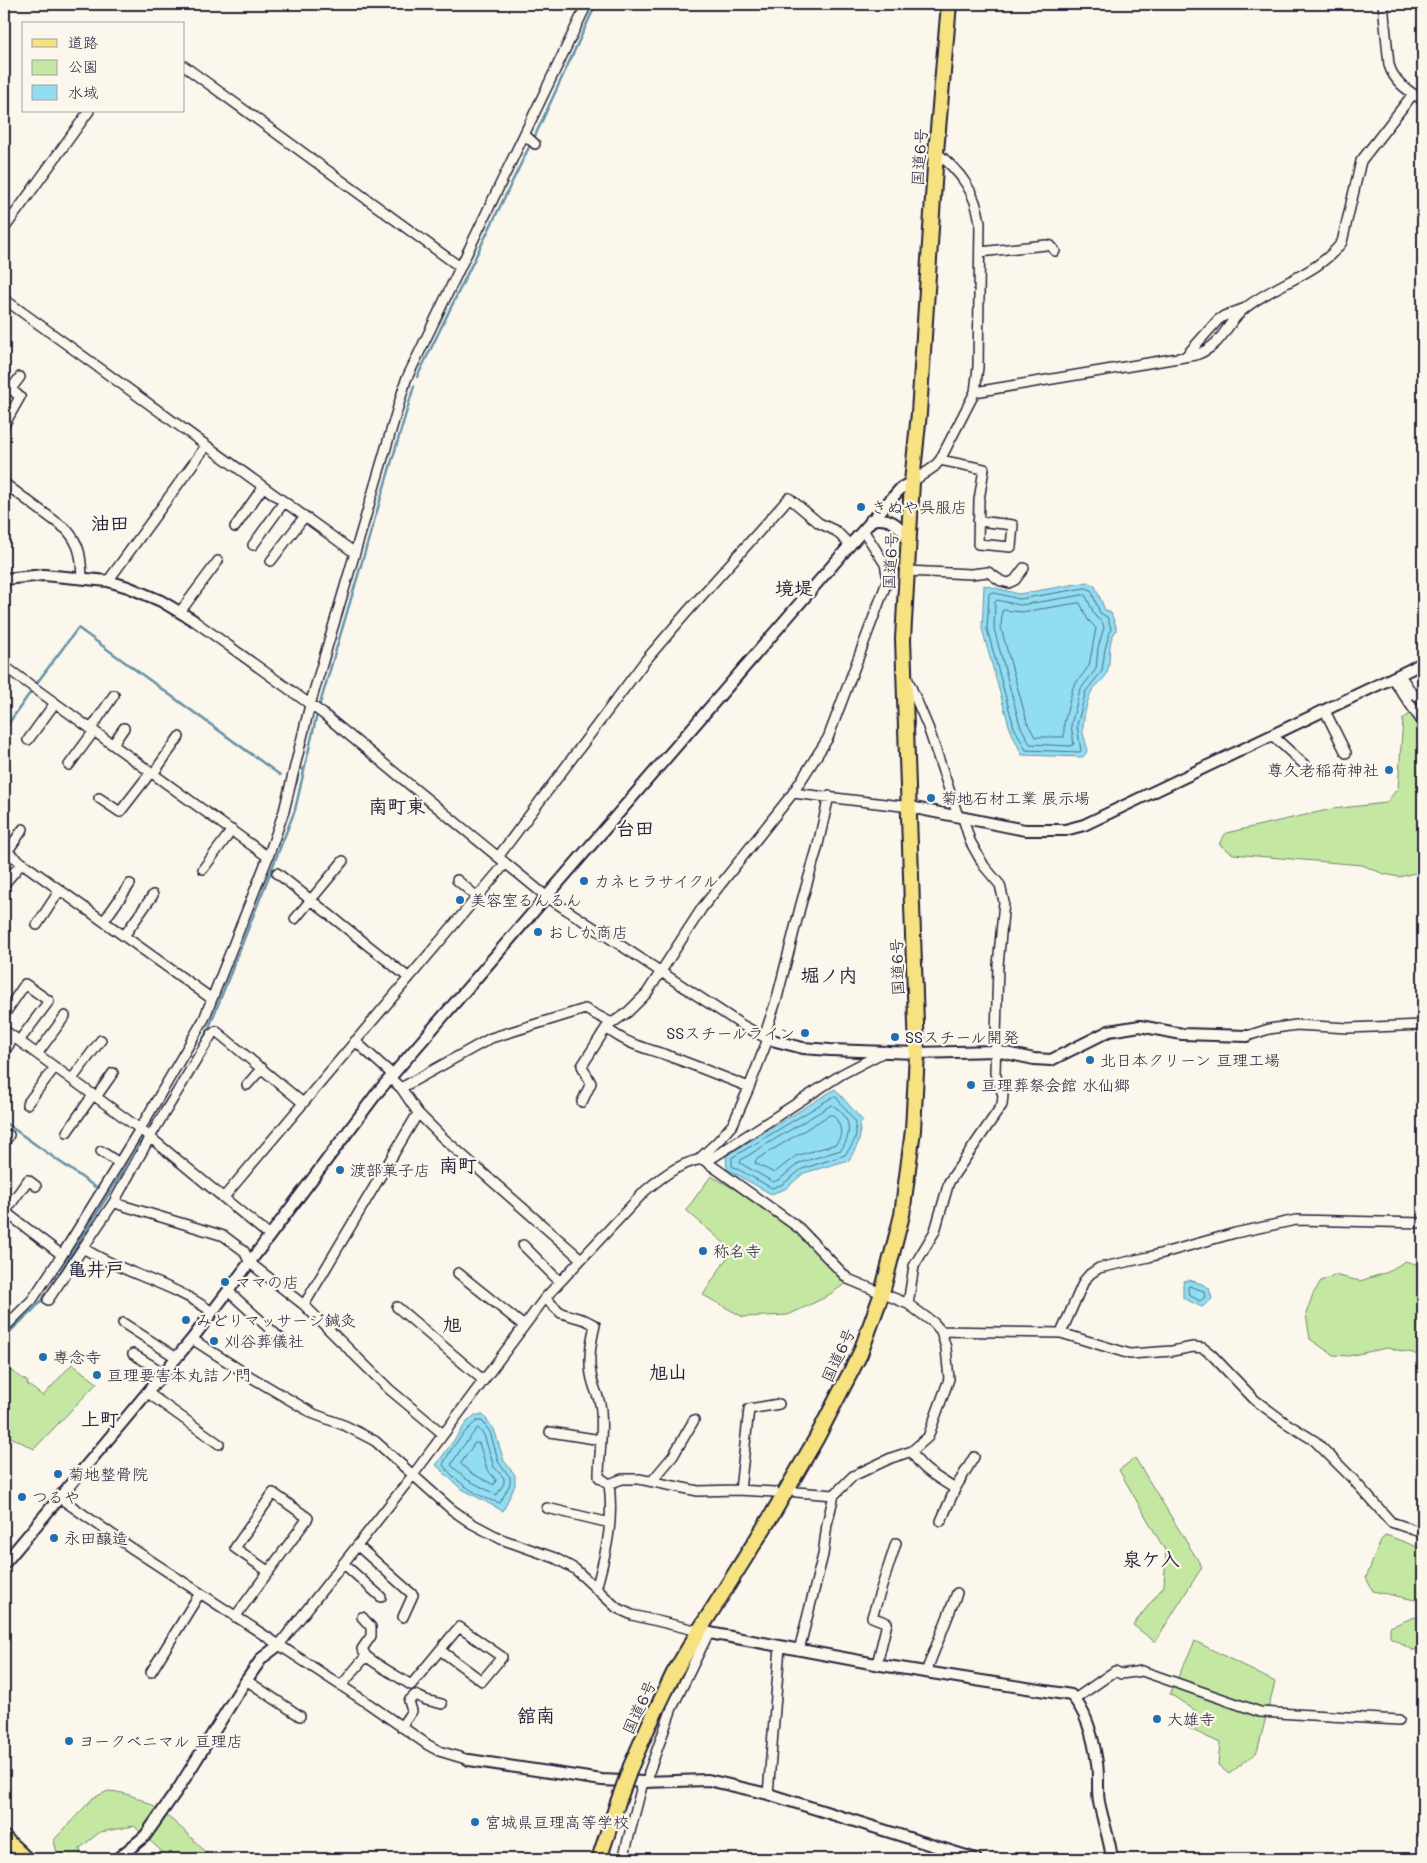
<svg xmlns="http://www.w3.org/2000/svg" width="1427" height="1863" viewBox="0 0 1427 1863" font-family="Mali,'Klee One',sans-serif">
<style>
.green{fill:#c4e8a2;stroke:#73856e}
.water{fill:#91ddf1;stroke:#6592a8}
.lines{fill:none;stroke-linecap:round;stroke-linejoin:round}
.shore{stroke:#4e6d84;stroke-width:1}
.stream{stroke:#6592a8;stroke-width:2.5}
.minor-casing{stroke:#22223b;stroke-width:12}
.tertiary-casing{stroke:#22223b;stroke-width:14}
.primary-casing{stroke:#22223b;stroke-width:16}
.trunk-casing{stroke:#22223b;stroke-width:18}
.minor{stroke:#fbf7ec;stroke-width:9}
.tertiary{stroke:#fbf7ec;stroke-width:10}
.primary{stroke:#f7e281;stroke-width:12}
.trunk{stroke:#f7e281;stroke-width:14}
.trunk-bridge-casing{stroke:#22223b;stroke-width:18;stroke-linecap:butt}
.trunk-bridge{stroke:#f7e281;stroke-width:14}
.poi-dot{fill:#1f6fb2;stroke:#fbf7ec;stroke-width:2}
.labels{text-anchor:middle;stroke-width:4.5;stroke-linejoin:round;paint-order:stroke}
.street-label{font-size:16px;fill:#22223b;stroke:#fbf7ec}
.poi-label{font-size:16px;fill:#22223b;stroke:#fbf7ec;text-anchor:start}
.quarter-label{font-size:19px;font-weight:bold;fill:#22223b;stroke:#fbf7ec}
</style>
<rect width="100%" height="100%" fill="#fbf7ec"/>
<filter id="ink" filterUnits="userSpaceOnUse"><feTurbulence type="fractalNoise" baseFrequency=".02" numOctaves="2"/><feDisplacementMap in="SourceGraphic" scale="10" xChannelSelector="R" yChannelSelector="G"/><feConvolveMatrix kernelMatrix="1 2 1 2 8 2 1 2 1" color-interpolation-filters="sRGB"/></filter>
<g filter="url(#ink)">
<path class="green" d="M1415 710 1423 716V871L1399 877 1384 874 1362 865 1233 854 1219 844 1226 833 1332 809 1386 803 1398 788 1403 719Z
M711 1176 751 1198 805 1240 845 1284 824 1298 788 1315 743 1317 703 1295 732 1250 686 1210Z
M1405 1261 1423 1266V1358L1413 1353 1387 1348 1348 1356 1333 1355 1310 1339 1306 1314 1313 1294 1321 1281 1334 1275 1360 1281 1388 1272Z
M72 1364 97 1383 34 1449 11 1437 7 1441 4 1438V1366L28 1382 27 1384 43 1396Z
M1135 1458 1202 1567 1155 1642 1133 1625 1164 1586 1166 1552 1119 1470Z
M1386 1535 1423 1549V1595L1415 1600 1373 1591 1366 1578 1381 1540Z
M1423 1616V1650H1412L1390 1637V1627L1412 1618Z
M1195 1641 1275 1682 1257 1752 1229 1774 1218 1765 1220 1743 1188 1728 1196 1711 1170 1694Z
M108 1791C151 1793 184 1830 212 1859H170L134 1826 100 1832 80 1848 81 1859H58L54 1840 93 1798Z"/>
<path class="water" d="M1088 582 1095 586 1105 610 1111 613 1116 626V631C1106 642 1112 660 1107 673 1105 679 1096 685 1092 691 1087 698 1082 724 1083 733 1085 741 1091 753 1082 757L1022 755 1010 729 982 629 984 585 1019 594Z
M835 1089 863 1121 859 1126C863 1139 855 1149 849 1160L804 1173 785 1189 771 1194 727 1169 726 1156Z
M1189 1280 1202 1284 1209 1288 1212 1299 1202 1307 1183 1298V1284L1184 1281Z
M475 1415H483L494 1429 504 1461 515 1475V1485L503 1511 460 1488 436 1465 467 1422Z"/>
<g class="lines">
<path class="shore" d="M1086 588 1091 590 1100 613 1107 617 1111 628 1105 649 1102 671 1086 691 1077 725 1081 751 1079 752 1026 750 1014 727 987 629 989 594 991 592 1019 599Z
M1084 595 1086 596 1095 616 1102 622 1104 627 1098 648 1096 669 1080 690 1071 725 1074 744 1071 746 1030 744 1020 725 994 629 995 602 997 600 1020 605Z
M1080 603 1088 620 1096 628 1089 666 1073 687 1064 723V737H1035L1027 722 1001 628 1002 611 1004 610 1021 612Z
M833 1097H836L855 1121C854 1126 856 1127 856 1133 856 1141 849 1149 845 1155L802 1169 783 1184 772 1188 732 1166V1158Z
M832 1105C851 1115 853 1134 841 1150L799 1163 780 1179 773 1182 740 1163 741 1160Z
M830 1115H833C841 1125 844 1133 836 1144L796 1156 774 1173 755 1163 756 1160Z
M1189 1286 1204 1291 1205 1297 1200 1301 1189 1295 1188 1289Z
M477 1421H482L490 1432 499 1463 510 1477V1484L500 1503C479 1498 456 1482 443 1465 449 1450 464 1431 477 1421Z
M478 1428 484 1435 494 1467 504 1478V1483L497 1495 466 1479 451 1465 461 1449Z
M475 1443H479L487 1469 496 1480 494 1485 471 1473 461 1464Z"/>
<path class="stream" d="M534 138 596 4
M417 377 531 143
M36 684 78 628 280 775
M319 707 414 386
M4 730 32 690
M296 784 300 768 304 770
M199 1047 208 1030 295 810 317 714
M4 1122 98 1189
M150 1127 180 1079
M4 1337 33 1310 44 1298 143 1139"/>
<defs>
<path id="minor" d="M1383 4 1389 65C1394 82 1408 91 1423 100
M184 66 460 267
M525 135 535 144
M4 229 89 111
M980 252 1046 245 1051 246 1055 251
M4 299 355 553
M1185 357 1218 320 1224 316 1243 309
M975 392 1196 355C1225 344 1224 325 1244 309 1274 284 1319 274 1342 242L1361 161 1413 94
M4 425 20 397 11 389 20 377
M940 460 984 469 979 500 978 544 1011 547 1013 525 978 521
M912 482 934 467 940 460 975 392 978 367 980 223C976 192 960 171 936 152
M4 483 67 530C81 546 81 558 82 578
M235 527 263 487
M253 545 284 502
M271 561 304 517
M907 571 971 574 988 572 1001 581 1009 583 1015 580 1024 568
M108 581 206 446
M180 612 218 561
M193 620 322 713 547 897 742 1025 768 1039 748 1090 733 1124 718 1141 700 1158
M4 666 268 857
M1400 675 1412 693 1423 699
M1392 678 1423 723
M908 680 928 727 958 816
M1325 711 1346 753
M91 729 114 695
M1273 736 1308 768
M28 740 55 703
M113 744 124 728
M69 765 94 731
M153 774 179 737
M793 793 910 807
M99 798 120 812 151 772
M4 850 212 999
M7 852 23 829
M498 857 645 661 688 611 789 498 819 523 836 531 850 545
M203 869 232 830
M277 873 409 978
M457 880 477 897
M4 884 22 863
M295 919 343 861
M104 921 130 884
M37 925 60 890
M124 936 153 895
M4 1015 25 984 49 1001 19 1041
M612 1023 606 1028C630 1046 643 1047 669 1056 696 1066 723 1077 749 1087
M4 1030 140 1129 270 1236
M1247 1036 1269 1029 1296 1025 1348 1028 1423 1025
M764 1037 777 998 801 904 817 849 829 796
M355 1041 393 1075
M4 1052 14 1037
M37 1054 65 1016
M390 1078 401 1088 418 1113 443 1138 581 1259
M72 1079 101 1040
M247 1085 262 1068
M401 1088 491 1038 585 1009 612 1023 628 1012 647 993 702 908 793 793 828 738 888 579 885 564 863 530
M96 1097 113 1073
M582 1102 591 1083 582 1066 606 1028
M303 1103 216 1031 212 1034 150 1137 114 1202 121 1205 224 1236 244 1251 250 1263 304 1305 389 1389 443 1434
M27 1104 55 1067
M67 1132 93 1095
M4 1143 9 1135
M101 1151 119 1163
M701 1158 799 1228 848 1279 908 1304 934 1323 941 1331 946 1348 949 1379 928 1437 912 1451 891 1458 853 1476 834 1495 827 1524 823 1555 799 1650
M224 1197 505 864
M114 1202 83 1248C124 1274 173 1283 212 1312
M4 1211 62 1255
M5 1212 28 1180 36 1186
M523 1245 560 1282
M458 1273 524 1326
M228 1291 282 1340
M545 1298 561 1313 585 1320 595 1325C590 1346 587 1366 594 1386 597 1395 601 1402 601 1412 603 1434 599 1455 599 1477L609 1484C614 1522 606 1553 596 1589
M48 1300 83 1248
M908 1304 914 1266 935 1231 949 1182 1002 1105 1003 1095 995 1073 998 965 1004 902 1000 885 984 866 970 841 963 818
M304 1305 418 1113
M397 1307 483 1380
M123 1323 177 1358
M4 1328 32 1300 62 1255 140 1129 204 1019 268 857 284 811 310 705 406 380 587 4
M941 1331 1061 1333 1130 1354 1172 1351 1193 1347 1203 1348 1211 1354 1255 1400 1286 1423 1315 1441 1350 1476 1391 1522 1423 1533
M1061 1333 1084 1281 1090 1274 1099 1268 1149 1257 1235 1233 1296 1220 1423 1223
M192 1339 251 1377 314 1414 346 1426 375 1441 451 1509 471 1523 501 1539 555 1558 575 1569 617 1608 632 1615 699 1631
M133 1354 164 1373
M148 1393 219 1444
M550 1432 601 1440
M912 1451C920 1470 939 1478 955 1489L974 1457
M652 1481 673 1456 694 1420
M609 1484 622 1479H639L698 1491 737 1490 775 1492
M740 1490 749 1409 779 1404
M796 1492 834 1495
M60 1498 133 1549 369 1704 428 1745 439 1751 469 1760
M547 1508 610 1523
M941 1521 955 1489
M358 1546 413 1595 403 1617
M344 1564 381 1597
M235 1617 308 1518 273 1493 235 1548 269 1572
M362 1617 371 1627V1636L362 1649 366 1656
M279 1645 413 1475 545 1298 645 1191C665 1174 685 1159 712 1158L842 1074 886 1051
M877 1664 887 1623 872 1617 896 1543
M151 1672 200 1593
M926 1672 957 1593
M246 1680 300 1716
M341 1686 366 1656C381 1668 396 1675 411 1685L459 1627 502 1657 482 1681 440 1650
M1075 1699 1115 1671 1121 1674 1142 1671 1260 1712 1399 1720
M401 1727 412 1711 409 1701 415 1695 426 1700 442 1704
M648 1782 649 1772 672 1708 709 1632
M768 1794 780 1647
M623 1859 643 1782"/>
<path id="tertiary" d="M871 520C890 516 899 525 909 539
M4 579 44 575 108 581 128 587 161 601 193 620
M910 807 1025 830H1065L1084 825 1411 669 1423 662
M768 1039 803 1048 830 1050 917 1053 996 1051 1034 1059 1051 1060 1109 1031 1140 1026 1182 1034 1247 1036
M4 1564 192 1339 377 1093 850 545 901 488 912 482
M699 1631 881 1665 1071 1695C1087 1712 1094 1741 1097 1763 1099 1776 1097 1790 1099 1802 1103 1822 1110 1840 1112 1859
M469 1760 602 1780 643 1782 708 1780 768 1794 976 1859
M117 1859 145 1836 180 1786 241 1688 262 1658 279 1645"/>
<path id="primary" d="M4 1837 27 1859"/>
<path id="trunk" d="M631 1766 648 1727 674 1673 699 1631 772 1515 816 1439 860 1354 882 1293 902 1215 913 1130 917 1053 903 639 912 482 919 413 936 152 949 4
M599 1859 617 1805"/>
</defs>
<use href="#minor" class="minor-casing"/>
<use href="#tertiary" class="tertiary-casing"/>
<use href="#primary" class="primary-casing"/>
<use href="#trunk" class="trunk-casing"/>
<use href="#minor" class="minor"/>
<use href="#tertiary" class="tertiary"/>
<use href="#primary" class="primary"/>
<use href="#trunk" class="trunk"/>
<defs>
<path id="trunk-bridge" d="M617 1805 631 1766"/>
</defs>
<use href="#trunk-bridge" class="trunk-bridge-casing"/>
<use href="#trunk-bridge" class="trunk-bridge"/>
</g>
</g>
<g class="poi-dot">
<circle cx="861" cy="507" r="5"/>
<circle cx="1389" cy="770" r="5"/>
<circle cx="931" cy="798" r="5"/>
<circle cx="584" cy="881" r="5"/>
<circle cx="460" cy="900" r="5"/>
<circle cx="538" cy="932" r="5"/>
<circle cx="805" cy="1033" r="5"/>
<circle cx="895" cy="1037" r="5"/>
<circle cx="1090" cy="1060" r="5"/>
<circle cx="971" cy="1085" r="5"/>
<circle cx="340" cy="1170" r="5"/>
<circle cx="703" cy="1251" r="5"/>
<circle cx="225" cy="1282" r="5"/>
<circle cx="186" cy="1320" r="5"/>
<circle cx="214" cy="1341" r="5"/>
<circle cx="43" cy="1357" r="5"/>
<circle cx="97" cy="1375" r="5"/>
<circle cx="58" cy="1474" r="5"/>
<circle cx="22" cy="1497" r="5"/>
<circle cx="54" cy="1538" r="5"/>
<circle cx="1157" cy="1719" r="5"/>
<circle cx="69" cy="1741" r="5"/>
<circle cx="475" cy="1822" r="5"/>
</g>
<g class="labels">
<g class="street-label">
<text transform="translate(919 157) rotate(-86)" y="6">国道6号</text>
<text transform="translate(890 561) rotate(-87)" y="6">国道6号</text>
<text transform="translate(897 967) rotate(-92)" y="6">国道6号</text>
<text transform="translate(838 1355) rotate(-65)" y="6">国道6号</text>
<text transform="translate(639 1707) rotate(-65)" y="6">国道6号</text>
</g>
<g class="poi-label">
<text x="871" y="513">きぬや呉服店</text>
<text x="1379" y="776" text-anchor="end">尊久老稲荷神社</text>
<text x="941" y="804">菊地石材工業 展示場</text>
<text x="594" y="887">カネヒラサイクル</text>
<text x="470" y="906">美容室るんるん</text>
<text x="548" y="938">おしか商店</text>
<text x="795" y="1039" text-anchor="end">SSスチールライン</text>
<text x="905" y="1043">SSスチール開発</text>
<text x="1100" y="1066">北日本クリーン 亘理工場</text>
<text x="981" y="1091">亘理葬祭会館 水仙郷</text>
<text x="350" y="1176">渡部菓子店</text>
<text x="713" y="1257">称名寺</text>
<text x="235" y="1288">ママの店</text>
<text x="196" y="1326">みどりマッサージ鍼灸</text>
<text x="224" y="1347">刈谷葬儀社</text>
<text x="53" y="1363">専念寺</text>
<text x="107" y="1381">亘理要害本丸詰ノ門</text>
<text x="68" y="1480">菊地整骨院</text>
<text x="32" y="1503">つるや</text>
<text x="64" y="1544">永田醸造</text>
<text x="1167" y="1725">大雄寺</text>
<text x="79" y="1747">ヨークベニマル 亘理店</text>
<text x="485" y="1828">宮城県亘理高等学校</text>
</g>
<g class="quarter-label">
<text x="110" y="530">油田</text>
<text x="794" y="595">境堤</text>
<text x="397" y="813">南町東</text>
<text x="635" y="835">台田</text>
<text x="829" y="982">堀ノ内</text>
<text x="458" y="1172">南町</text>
<text x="96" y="1276">亀井戸</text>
<text x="452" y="1331">旭</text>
<text x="668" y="1379">旭山</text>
<text x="100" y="1426">上町</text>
<text x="1151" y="1566">泉ケ入</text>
<text x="536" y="1722">舘南</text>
</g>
</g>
<rect width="1427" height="1863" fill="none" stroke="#fbf7ec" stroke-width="20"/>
<rect x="10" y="10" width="1407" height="1843" fill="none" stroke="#22223b" stroke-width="2" filter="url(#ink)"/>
<rect x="22" y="22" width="162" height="90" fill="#fbf7ec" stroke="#a4a2a5"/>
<rect x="32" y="39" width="25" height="8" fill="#f7e281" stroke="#a4a2a5"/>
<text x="68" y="48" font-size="15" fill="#22223b">道路</text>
<rect x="32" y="60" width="25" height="15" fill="#c4e8a2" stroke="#a4a2a5"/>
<text x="68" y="72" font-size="15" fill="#22223b">公園</text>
<rect x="32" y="85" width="25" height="15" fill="#91ddf1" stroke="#a4a2a5"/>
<text x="68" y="98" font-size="15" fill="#22223b">水域</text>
</svg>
